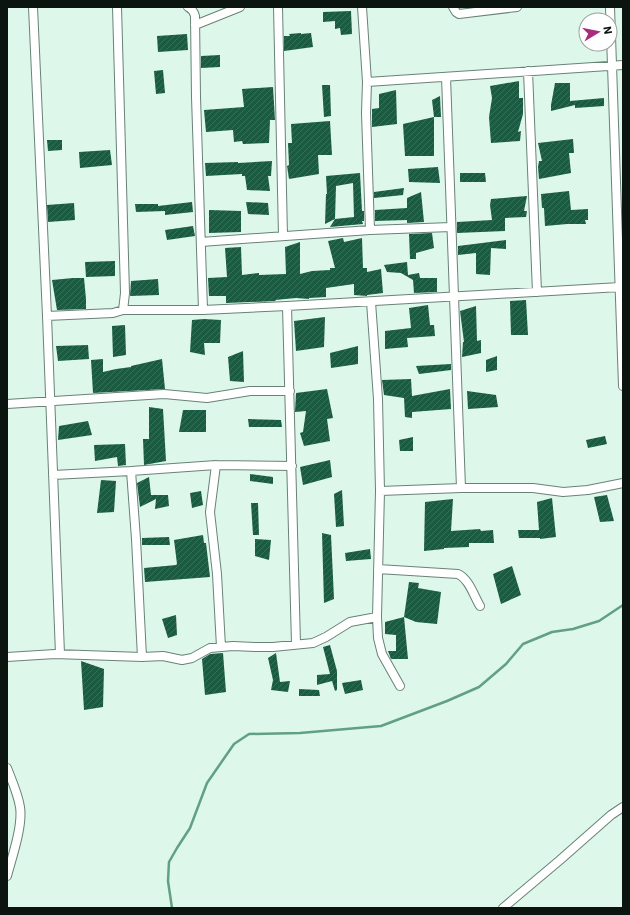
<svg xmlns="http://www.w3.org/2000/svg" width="630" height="915" viewBox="0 0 630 915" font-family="'IBM Plex Sans',sans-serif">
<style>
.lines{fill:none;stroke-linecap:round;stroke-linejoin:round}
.stream{stroke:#62a083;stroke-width:2.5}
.building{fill:url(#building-hatch);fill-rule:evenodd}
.minor-casing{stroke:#6a8276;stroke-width:10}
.minor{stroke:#fff;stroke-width:8}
</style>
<defs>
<pattern id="building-hatch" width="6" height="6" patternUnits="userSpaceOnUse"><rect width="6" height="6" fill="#1a5b42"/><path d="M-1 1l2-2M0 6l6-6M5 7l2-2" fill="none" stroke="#396e59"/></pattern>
</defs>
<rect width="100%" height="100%" fill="#ddf7ea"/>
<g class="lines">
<path class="stream" d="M172 908 168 881 169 862 177 848 190 828 207 783 234 744 249 734 300 733 381 726 447 701 479 687 506 664 523 644 552 632 573 629 599 621 623 605"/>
</g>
<path class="building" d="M351 11 352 34 341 35 340 28 335 29V21L323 22V12Z
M301 33V34L311 33 313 47 284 51V36H290L289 34Z
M187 34 188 50 158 52 157 36Z
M220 55V67L201 68V56Z
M163 70 165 93 156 94 154 71Z
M519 81V98H523V114L518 132 521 131 520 141 491 143 489 117 492 98 490 86Z
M555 83H570V101L604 98V106L575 108V105L551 111V105Z
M322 85H330L331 116 324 117Z
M273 87 275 120H270L269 143 243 144 242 141 234 142 233 130 206 132 204 110 244 107 242 89Z
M396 90 397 124 372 127V109L379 108V94Z
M440 96 441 117H434L432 100Z
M434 117V156H405L403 124Z
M330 121 332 155H318L319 174 289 179 287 166 289 165 288 143H292L291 124Z
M573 139 574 153H569L571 173 539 179 538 167 539 161H542L538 143Z
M47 140H62V150L48 151Z
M110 150 112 165 80 168 79 152Z
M272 161 271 176H268L270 191 247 190 245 176H242V174L206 176 205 163 238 162V163Z
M438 167 440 183 409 182 408 169Z
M360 173 362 211H364V221H362L363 224 330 227 335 219 325 224 326 194H327L326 176ZM353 183 354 217 335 219 336 186Z
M460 173H485L486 182H460Z
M404 188 403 195 374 198V192Z
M569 191 571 210 588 209V220H585L586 224H567L545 226 544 208H542L541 194Z
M421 192 424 222 407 223V220L375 221V210L407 208V198Z
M527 196 524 211H527L526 217 505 218V231L457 233V222L492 220 490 205 491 199Z
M192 202 193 212 165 215V211L136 212 135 204H158V206Z
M246 202 268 203 269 215 248 214Z
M74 203 75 220 48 222 47 205Z
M209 210 241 211V232L209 233Z
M193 226 195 236 167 240 165 230Z
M432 233 434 248 416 253V259H410L409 234Z
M343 238 344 242 362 238 363 268H367V272L381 269 383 293 367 295V296L354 295V284L326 288V297L309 298V299L296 298 275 300 276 301 226 303V296H209L208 278 227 277 225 248 241 247 242 275 259 273V275L286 274 285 247 300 242V274L312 271 330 270V268H335L328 241Z
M506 240V249L491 248 490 275 476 274V253L458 255V246Z
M115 261V276L86 277 85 262Z
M407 262 408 275 419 273 420 278H437V292L414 293 413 280 401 273 387 272 384 265Z
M73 278H84L86 299V309L57 310 52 280Z
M158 279 159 295 130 296 131 281Z
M526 300 528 335H511L510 301Z
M428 305 430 325H434L435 336 407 338 408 347 385 349V331L411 328 409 308Z
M476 306 477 341 481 340V353L462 357 463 342H464L460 311Z
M325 317 324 347 296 351 294 321Z
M204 319 221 320 220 343H204L205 355 190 352 192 320Z
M125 325 126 355 113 357 112 326Z
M88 345 89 359 58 361 56 346Z
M358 346V364L331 368 330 353Z
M243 351 244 382 230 381 228 357Z
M497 356V370L486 372V360Z
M103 359V372L116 369 131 367V366L162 359 165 389 93 393 91 360Z
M451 364V370L419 374 416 366Z
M411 379 412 396 450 389 451 409 412 412V418L405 417 404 398 384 395 382 380Z
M327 389 333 418 327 419 330 441 304 446 300 433 303 432 306 411 295 412 296 393Z
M467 391 496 395 498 407 468 409Z
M149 407 163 409 166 461 144 465 143 439H149Z
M183 410H206V432H179Z
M248 419 281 420 282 427H249Z
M88 421 92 435 58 440 59 426Z
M605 436 607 444 588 448 586 440Z
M413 437V451H400L399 440Z
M125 444 126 465 118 466 117 457 95 461 94 445Z
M330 460 332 477 303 485 300 467Z
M250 474 273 477V484L250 481Z
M149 477 151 495H168L169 506 155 509 156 499 140 507 137 483Z
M101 480 116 481 114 512 97 513Z
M342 490 344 526 336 527 334 494Z
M201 491 203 505 192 508 190 493Z
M607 495 614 521 600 522 594 497Z
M552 498 556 537 540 539V538H519L518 530H539L537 502Z
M443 500 453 499 451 531 480 529 481 531 493 530 494 543H469V547L444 548V549L424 551 425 502Z
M251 503H258L259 535H253Z
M322 533 331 535 334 599 324 603Z
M203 535 204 543H206L210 577 145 582 144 568 176 565 177 564 174 540Z
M169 537 170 545H142V538Z
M255 539 271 540 269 560 255 556Z
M370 549 371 559 346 561 345 553Z
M512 566 521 595 501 604 493 574Z
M409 582 419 583 418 588 441 592 437 624 416 622 404 617Z
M176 615 177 635 168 638 162 619Z
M404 617 408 659H391L388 651H396V635L385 634V622Z
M330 645 337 671V690L335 691 332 681 317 685V675L330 674 323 647Z
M223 653 226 692 205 695 202 659 210 654Z
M276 653 280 682 290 681 288 692 271 690 273 680 268 658Z
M81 661 104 669 103 707 84 710Z
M361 680 363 690 345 694 342 683Z
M299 689 319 690 320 696H299Z"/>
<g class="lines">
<defs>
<path id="minor" d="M33 7 47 316 60 654
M188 7C192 9 194 12 195 16L196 97 203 310
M278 7 283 236
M362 7 367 82 366 113 370 230
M453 7 456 12 459 14 517 7
M610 7 623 386
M195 25 240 7
M528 71 537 292
M446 77 461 488
M367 82 623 65
M201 242 370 230 451 227
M371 302 378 399 380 491 377 617 378 638 382 654 400 686
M287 306 296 644
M123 310H203L287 306 620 287
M47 316 113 313 123 310 124 302 125 293 117 7
M7 404 164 394 207 398 250 391H290
M216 465 210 512 217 574 221 647
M131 471 136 539 142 657
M53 475 131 471 216 465 292 466
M380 491 461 488H533L563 492 588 490 623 483
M378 569 458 574C469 579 474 596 480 606
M7 657 55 654 142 657 163 656 182 660 192 658 210 648 233 646 255 647H273L313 643 326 637 350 622 377 617
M7 768C12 781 18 794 20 807 23 826 12 857 7 876
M503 908 560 860 611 815 623 807"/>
</defs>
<use href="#minor" class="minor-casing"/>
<use href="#minor" class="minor"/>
</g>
<rect width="630" height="915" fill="none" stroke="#0b140f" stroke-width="16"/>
<g transform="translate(598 32) rotate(80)"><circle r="19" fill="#ffffff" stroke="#9da19f"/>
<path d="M0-3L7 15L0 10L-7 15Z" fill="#a92b7c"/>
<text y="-6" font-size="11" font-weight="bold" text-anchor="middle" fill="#0b140f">N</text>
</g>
</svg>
